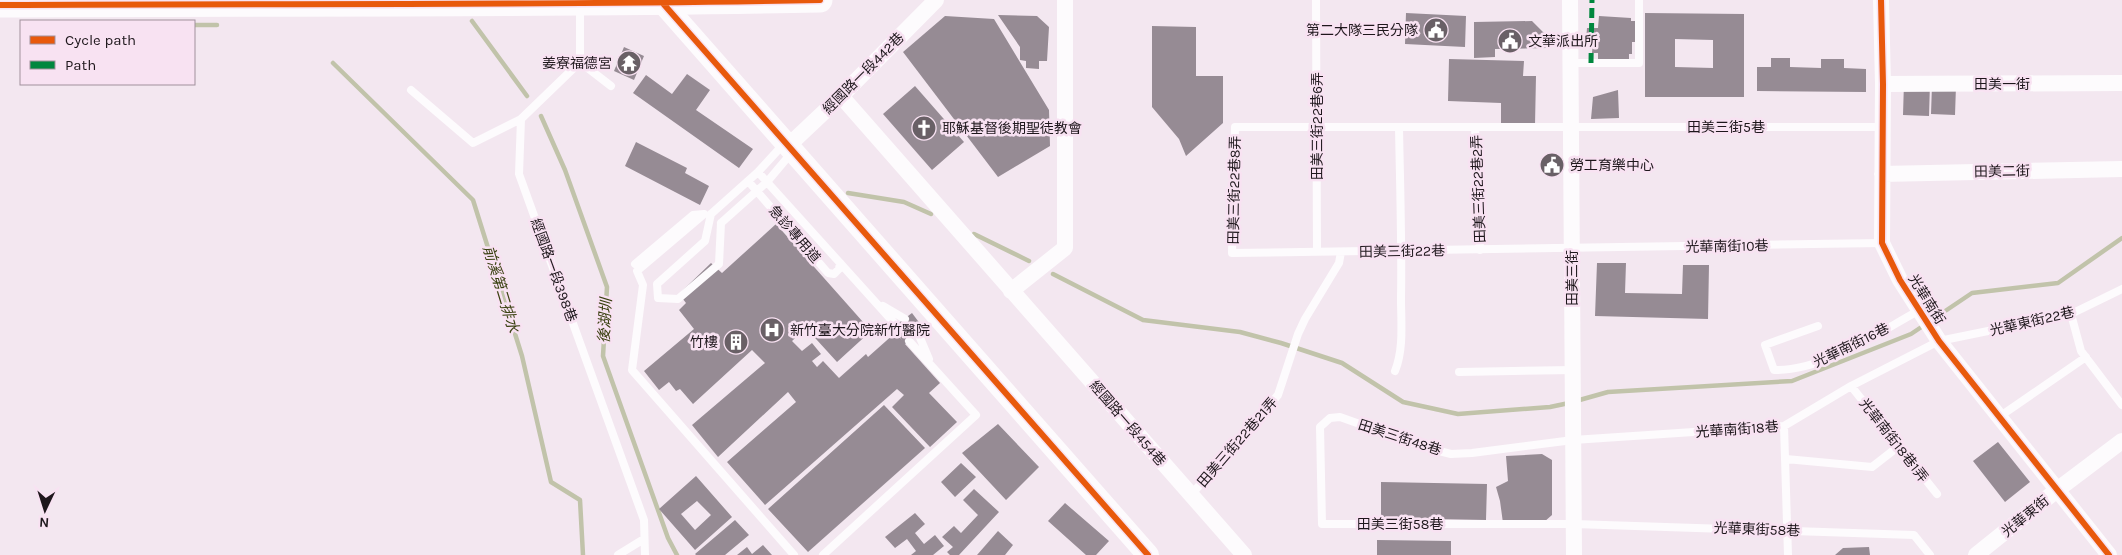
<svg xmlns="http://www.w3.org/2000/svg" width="2122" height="555" viewBox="0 0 2122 555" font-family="Karla,'Noto Sans TC',sans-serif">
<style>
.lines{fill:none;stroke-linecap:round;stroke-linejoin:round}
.stream{stroke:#c1c3aa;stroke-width:4.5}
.building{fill:#968b94;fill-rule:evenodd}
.lane{stroke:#fdfbfd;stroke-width:8}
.street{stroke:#fdfbfd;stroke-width:16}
.secondary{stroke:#fdfbfd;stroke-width:22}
.primary{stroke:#fdfbfd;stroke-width:25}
.quiet{stroke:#00873e;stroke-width:5;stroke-dasharray:10 5;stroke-linecap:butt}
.cycleway-casing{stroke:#f8e2f2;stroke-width:9}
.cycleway{stroke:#e8590c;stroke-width:6}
.labels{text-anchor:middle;stroke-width:5;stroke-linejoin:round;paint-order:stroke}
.poi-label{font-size:14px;fill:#1e171c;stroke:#f8e2f2;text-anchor:start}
.street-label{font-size:14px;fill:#1e171c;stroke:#f8e2f2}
.water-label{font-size:15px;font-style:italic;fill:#3a4111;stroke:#f8e2f2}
</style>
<rect width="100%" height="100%" fill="#f3e7f0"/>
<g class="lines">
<path class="stream" d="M472 21 527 96
M194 25H217
M333 63 473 200 522 356 551 482 580 500 583 555
M541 116 565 170 607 287 603 356 668 538 677 555
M848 193 904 202 931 214
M974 234 1029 261
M1053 274 1143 320 1240 332 1281 343 1342 363 1403 402 1458 414 1550 407 1569 403
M1576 401 1608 392 1792 381 1911 334 1972 293 2058 283 2122 238"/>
</g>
<path class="building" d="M1406 13 1466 16 1465 47 1405 44Z
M1645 13 1744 14V97H1645ZM1675 39 1713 40V68L1675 67Z
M998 15 1037 16 1049 27 1047 61H1039V69L1026 68V61L1020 60V47Z
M945 16 994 19 1049 110 1050 146 998 177 903 52Z
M1599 16 1631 18V21H1637L1636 42H1632V54H1629V61L1606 66 1607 59H1598V53H1592L1593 42 1586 41 1587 28H1598Z
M1532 21 1545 34 1546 48 1495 49V57L1474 58V22Z
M1152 26 1196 27V76H1223V123L1186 156 1179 139 1152 107Z
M624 47 644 56 634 80 614 71Z
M1771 58H1790V67L1821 68V59H1844V68L1866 69V92L1757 91V67H1771Z
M1449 59 1524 61 1523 76H1536L1535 125 1501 124V103L1448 101Z
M687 74 710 90 696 110 753 149 739 168 633 93 646 75 672 94Z
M1904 82 1930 83 1929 116 1903 115Z
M1932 85 1956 86 1955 115 1931 114Z
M915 86 964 142 932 170 883 114Z
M1618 90 1619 118 1591 119 1593 97Z
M636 142 687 168 685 173 709 186 700 205 625 166Z
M776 224 871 331 837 362 806 328 792 341 802 351 812 343 821 354 812 361 817 367 823 361 839 378 866 354 868 357 895 333 902 340 892 328 912 313 924 329 905 344 940 383 929 393 957 422 930 447 892 407 904 395 897 389 765 505 727 462 796 402 788 392 718 457 692 425 765 363 752 350 693 404 680 389 676 391 669 382 659 390 644 371 694 329 679 310 686 303 679 294 711 263 722 273Z
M1597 263H1626L1625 293 1682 294 1683 265H1709L1708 319 1595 316Z
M884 405 925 448 808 552 768 509Z
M998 424 1039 467 1006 500 962 453Z
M1998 442 2030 482 2005 502 1973 461Z
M1542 454 1552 460V515L1544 522 1503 523 1500 501 1496 487 1508 481 1506 456Z
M961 463 976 477 955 497 941 482Z
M696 476 732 517 695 550 659 509ZM697 501 711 515 695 530 681 514Z
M1381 482 1487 484 1486 520 1381 518Z
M974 489 999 512 959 555H950L947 552 953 547 942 537 954 526 961 533 978 515 963 500Z
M1065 503 1109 541 1096 555H1086L1048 521Z
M915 513 925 524 915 533 924 544 935 535 944 546 933 555H911L916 551 907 539 895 548 885 537Z
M735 520 749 535 725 555H696L695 554Z
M998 531 1013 545 1005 555H977Z
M1377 540 1451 541V555H1377Z
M763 545 772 555H737L747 547 752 554Z
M1869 547 1870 555H1835L1843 548Z"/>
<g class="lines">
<path class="lane" d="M1316 0 1317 252
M580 6V62L521 119 519 174 644 520 645 555
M580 62 611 86
M1570 63H1639V0
M411 90 473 143 521 119
M1475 127 1480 250
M758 172 896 325
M748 181 828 273 834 274 839 269 840 263
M711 214 705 241 657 284 658 298 678 299 719 264 721 223
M711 214 758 172 780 148 788 146V157L767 182 721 223
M703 215 637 271 643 285 632 370 794 555
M1882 243 1232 253 1235 127H1882
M635 264 693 215 704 214
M883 306 905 319
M2071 314 2081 351 2122 405
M1818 326 1765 345 1774 370C1824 371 1876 334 1918 311
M918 333 929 359
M1395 371C1404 349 1401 322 1401 299 1402 242 1400 185 1399 127
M1459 372 1573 370
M1851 386 1937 494
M1999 417 2086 357
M1784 426 1788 555
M1786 459 1872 467 1899 446
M1191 495 1278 395 1298 334 1305 319 1339 263 1341 252
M618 555 644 539
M823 555 976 415 909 341
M1930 555 1914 535 1574 524H1322L1320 427 1330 418 1340 417 1427 448 1451 454 1472 453 1573 440 1784 426 1851 386 1939 341 2071 314 2122 289"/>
<path class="street" d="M1570 0 1574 555
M1881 0 1883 84 1882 243 1900 280 1939 341 2109 555
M1883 84 2122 83
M841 96 1244 555
M788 146 841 96 936 0
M1882 174 2122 169
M1011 291 1065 248V0
M1976 555 2057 490 2122 441"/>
<path class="secondary" d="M660 0 1148 555"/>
<path class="primary" d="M0 5C273 3 547 6 820 0"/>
<path class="quiet" d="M1591 63 1592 0"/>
<defs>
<path id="cycleway" d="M660 0 1148 555
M1881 0 1883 84 1882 243 1900 280 1939 341 2109 555
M0 5C273 3 547 6 820 0"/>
</defs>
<use href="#cycleway" class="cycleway-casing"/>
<use href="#cycleway" class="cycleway"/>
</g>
<defs>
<symbol id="civic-disc" viewBox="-11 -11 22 22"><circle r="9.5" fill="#696066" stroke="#f8e2f2"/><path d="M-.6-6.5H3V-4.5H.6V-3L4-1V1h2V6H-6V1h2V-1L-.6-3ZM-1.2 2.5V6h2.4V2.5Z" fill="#fff"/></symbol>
<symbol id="temple-disc" viewBox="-11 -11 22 22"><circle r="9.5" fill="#696066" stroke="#f8e2f2"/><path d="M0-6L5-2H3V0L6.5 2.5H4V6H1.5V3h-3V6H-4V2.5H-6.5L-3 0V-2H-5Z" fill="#fff"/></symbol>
<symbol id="church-disc" viewBox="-11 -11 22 22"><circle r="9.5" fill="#696066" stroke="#f8e2f2"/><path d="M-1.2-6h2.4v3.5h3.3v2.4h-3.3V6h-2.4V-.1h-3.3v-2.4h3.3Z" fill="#fff"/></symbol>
<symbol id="hospital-disc" viewBox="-11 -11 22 22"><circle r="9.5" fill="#696066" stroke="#f8e2f2"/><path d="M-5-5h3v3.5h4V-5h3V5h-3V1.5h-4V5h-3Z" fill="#fff"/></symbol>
<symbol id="building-disc" viewBox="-11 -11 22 22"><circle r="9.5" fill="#696066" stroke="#f8e2f2"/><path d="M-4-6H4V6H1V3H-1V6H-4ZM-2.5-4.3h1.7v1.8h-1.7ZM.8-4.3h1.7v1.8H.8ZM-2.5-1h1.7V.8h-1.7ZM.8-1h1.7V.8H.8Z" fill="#fff"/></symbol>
</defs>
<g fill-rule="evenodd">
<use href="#civic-disc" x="1422" y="16" width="28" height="28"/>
<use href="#civic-disc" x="1496" y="27" width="28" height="28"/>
<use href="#temple-disc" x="615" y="49" width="28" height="28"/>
<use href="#church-disc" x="910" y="114" width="28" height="28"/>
<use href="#civic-disc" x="1538" y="151" width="28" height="28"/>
<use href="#hospital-disc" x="758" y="316" width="28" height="28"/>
<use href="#building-disc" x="722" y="328" width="28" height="28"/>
</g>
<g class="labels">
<g class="poi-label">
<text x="1418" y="35" text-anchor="end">第二大隊三民分隊</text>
<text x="1528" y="46">文華派出所</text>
<text x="612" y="68" text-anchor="end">姜寮福德宮</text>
<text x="942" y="133">耶穌基督後期聖徒教會</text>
<text x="1570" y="170">勞工育樂中心</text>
<text x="790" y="335">新竹臺大分院新竹醫院</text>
<text x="718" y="347" text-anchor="end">竹樓</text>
</g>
<g class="street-label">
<text transform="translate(863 73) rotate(-45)" y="5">經國路一段442巷</text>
<text x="2002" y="89">田美一街</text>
<text transform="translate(1317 126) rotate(-90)" y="5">田美三街22巷6弄</text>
<text x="1726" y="132">田美三街5巷</text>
<text transform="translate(2002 171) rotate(-1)" y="5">田美二街</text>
<text transform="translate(1478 189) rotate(-92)" y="5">田美三街22巷2弄</text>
<text transform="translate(1234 190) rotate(-89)" y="5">田美三街22巷8弄</text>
<text transform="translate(795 234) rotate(49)" y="5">急診專用道</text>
<text transform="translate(1727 246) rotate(-1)" y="5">光華南街10巷</text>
<text transform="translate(1402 251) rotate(-1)" y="5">田美三街22巷</text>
<text transform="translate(554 270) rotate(70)" y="5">經國路一段398巷</text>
<text transform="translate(1572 278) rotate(-90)" y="5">田美三街</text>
<text transform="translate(1927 299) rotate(58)" y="5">光華南街</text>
<text transform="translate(2032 321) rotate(-13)" y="5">光華東街22巷</text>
<text transform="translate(1851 345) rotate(-26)" y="5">光華南街16巷</text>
<text transform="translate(1128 423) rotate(49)" y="5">經國路一段454巷</text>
<text transform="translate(1737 429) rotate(-4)" y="5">光華南街18巷</text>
<text transform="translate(1400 437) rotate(18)" y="5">田美三街48巷</text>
<text transform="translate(1894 440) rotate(52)" y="5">光華南街18巷1弄</text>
<text transform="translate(1237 442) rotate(-49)" y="5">田美三街22巷21弄</text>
<text transform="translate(2025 516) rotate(-39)" y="5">光華東街</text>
<text x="1400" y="529">田美三街58巷</text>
<text transform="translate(1757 529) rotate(2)" y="5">光華東街58巷</text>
</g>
<g class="water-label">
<text transform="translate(501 289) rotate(73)" y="5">前溪第二排水</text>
<text transform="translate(605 321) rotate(-87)" y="5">後湖圳</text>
</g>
</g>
<rect x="20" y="20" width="175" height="65" fill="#f8e2f2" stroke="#a1919c"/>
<rect x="30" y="36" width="25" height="8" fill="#e8590c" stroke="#a1919c"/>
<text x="65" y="45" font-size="15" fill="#1e171c">Cycle path</text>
<rect x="30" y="61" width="25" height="8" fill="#00873e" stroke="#a1919c"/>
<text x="65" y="70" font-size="15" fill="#1e171c">Path</text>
<g transform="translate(45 510) rotate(184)" stroke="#f8e2f2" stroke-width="4" paint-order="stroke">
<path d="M0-4L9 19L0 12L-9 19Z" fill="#1e171c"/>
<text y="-8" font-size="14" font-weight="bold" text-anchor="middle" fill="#1e171c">N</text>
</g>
</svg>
